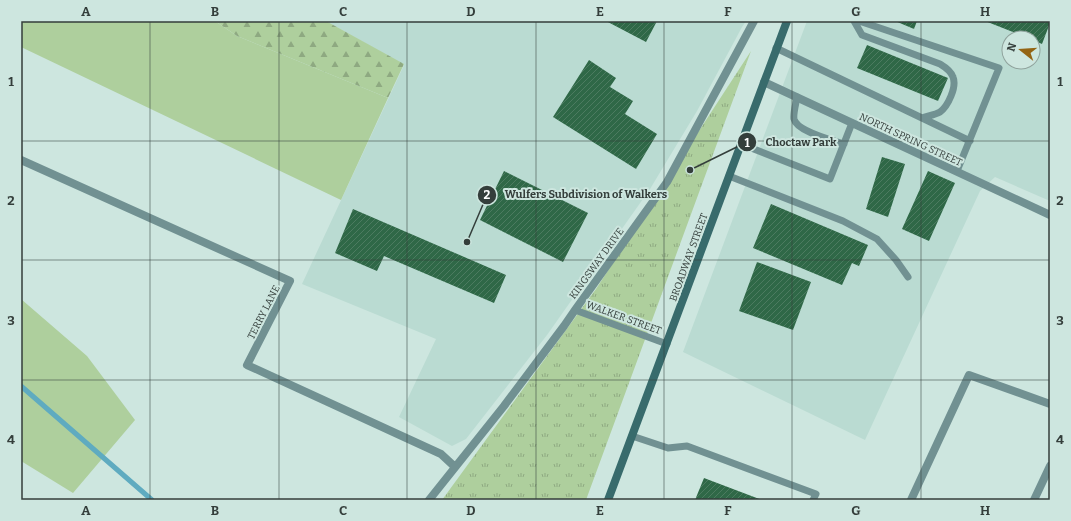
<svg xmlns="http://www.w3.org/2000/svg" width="1071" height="521" viewBox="0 0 1071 521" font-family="Bitter,serif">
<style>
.built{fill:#badbd2;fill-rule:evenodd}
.grass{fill:#aecf9d}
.forest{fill:url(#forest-firs)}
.park{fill:url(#park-tufts)}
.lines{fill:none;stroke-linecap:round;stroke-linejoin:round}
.stream{stroke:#5fabc0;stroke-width:5}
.building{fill:url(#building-hatch)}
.lane{stroke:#719192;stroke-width:7}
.street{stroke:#719192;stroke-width:8}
.secondary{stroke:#386b6c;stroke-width:8}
.grid{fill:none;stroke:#343e3b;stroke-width:1;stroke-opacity:0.55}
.labels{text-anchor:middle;stroke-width:4;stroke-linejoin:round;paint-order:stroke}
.street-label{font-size:10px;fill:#343e3b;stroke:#cde6df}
.leader{fill:none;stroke:#343e3b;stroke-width:1.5}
.callout-dot{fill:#343e3b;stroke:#cde6df;stroke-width:1.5}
.mark-label{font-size:12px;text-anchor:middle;font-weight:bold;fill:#fff}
.callout-label{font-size:11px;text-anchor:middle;font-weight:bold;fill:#343e3b;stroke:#cde6df;stroke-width:4;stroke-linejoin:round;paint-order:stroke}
.neatline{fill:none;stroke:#343e3b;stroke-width:1.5}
.grid-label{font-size:13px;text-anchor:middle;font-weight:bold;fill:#343e3b}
</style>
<defs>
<pattern id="forest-firs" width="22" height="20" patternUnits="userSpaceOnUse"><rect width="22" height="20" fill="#aecf9d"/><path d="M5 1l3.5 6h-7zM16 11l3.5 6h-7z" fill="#8ea981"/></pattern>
<pattern id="park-tufts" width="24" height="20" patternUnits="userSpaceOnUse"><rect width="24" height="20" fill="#aecf9d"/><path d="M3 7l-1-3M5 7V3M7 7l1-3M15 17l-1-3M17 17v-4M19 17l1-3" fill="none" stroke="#8ea981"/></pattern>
<pattern id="building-hatch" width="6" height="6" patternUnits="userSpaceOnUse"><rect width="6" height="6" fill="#2f6847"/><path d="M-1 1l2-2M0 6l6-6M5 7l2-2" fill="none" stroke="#4c7b60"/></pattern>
</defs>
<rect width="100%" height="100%" fill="#cde6df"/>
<path class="built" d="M326 21H746L742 27 697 111 650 189 547 335 466 439 452 446 399 417 436 339 302 284 404 65Z
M807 21H1050V201L995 177 980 191 865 440 683 352ZM1009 38H1033V62H1009Z"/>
<path class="grass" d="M21 21H215L237 36 388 98 341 200 21 47Z
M21 299 87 356 135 420 73 493 21 461Z"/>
<path class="forest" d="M215 21H326L404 64 388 98 237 36Z"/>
<path class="park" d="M751 51 586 500H442L596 289Z"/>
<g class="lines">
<path class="stream" d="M21 386 152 500"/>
</g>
<path class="building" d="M606 21H657L646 42Z
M895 21H917L914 29Z
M985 21H1050V23L1042 44 1033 40V38H1028Z
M867 45 948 78 938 101 857 68Z
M589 60 616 78 610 87 633 101 625 114 657 134 636 169 553 117Z
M882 157 905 164 888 217 866 209Z
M504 171 588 213 563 262 480 220Z
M928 171 955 183 929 241 902 229Z
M771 204 868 245 859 266 852 263 842 285 753 248Z
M353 209 506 275 494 303 384 256 377 271 335 253Z
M757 262 811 282 793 330 739 311Z
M704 478 762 500H695Z"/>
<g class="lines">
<path class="lane" d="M854 21 862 35 940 64C945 67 951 71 953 77 957 87 948 106 940 112 935 115 927 116 922 118
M859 21 999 68 957 171
M776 48 970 141
M797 97C796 103 793 114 794 119 797 132 833 140 844 144
M741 144 830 179 852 123
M729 176 843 221 877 239 896 260 908 277
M575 310 667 344
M632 436 668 448 687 446 816 494 813 500"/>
<path class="street" d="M764 82 1050 215
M21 160 290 281 247 365 441 454 455 467
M429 500 504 406 564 326 575 310 667 182 754 21
M911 500 969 375 1050 404
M1034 500 1050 466"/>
<path class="secondary" d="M608 500 787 21"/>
</g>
<path class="grid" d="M150 21V500M279 21V500M407 21V500M536 21V500M664 21V500M792 21V500M921 21V500M21 141H1050M21 260H1050M21 380H1050"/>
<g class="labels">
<g class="street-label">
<text transform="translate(911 139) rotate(25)" y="4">NORTH SPRING STREET</text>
<text transform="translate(688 257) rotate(-70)" y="4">BROADWAY STREET</text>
<text transform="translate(596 263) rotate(-54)" y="4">KINGSWAY DRIVE</text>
<text transform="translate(263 312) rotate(-63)" y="4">TERRY LANE</text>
<text transform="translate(624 317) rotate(20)" y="4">WALKER STREET</text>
</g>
</g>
<path class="leader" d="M690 170L747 142M467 242L487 195"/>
<g class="callout-dot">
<circle cx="690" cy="170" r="4"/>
<circle cx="467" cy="242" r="4"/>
<circle cx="747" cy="142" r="10"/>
<circle cx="487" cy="195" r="10"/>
</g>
<g class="mark-label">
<text x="747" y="147">1</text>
<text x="487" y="199">2</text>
</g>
<g class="callout-label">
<text x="801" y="146">Choctaw Park</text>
<text x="586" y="198">Wulfers Subdivision of Walkers</text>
</g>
<rect width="1071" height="521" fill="none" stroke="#cde6df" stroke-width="44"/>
<g transform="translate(1021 50) rotate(287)"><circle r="19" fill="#cde6df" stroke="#90a39d"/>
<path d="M0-3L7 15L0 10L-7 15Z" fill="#946413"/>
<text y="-6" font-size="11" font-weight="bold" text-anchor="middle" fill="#343e3b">N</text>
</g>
<rect x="22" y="22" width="1027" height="477" class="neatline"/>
<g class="grid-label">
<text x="86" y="16">A</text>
<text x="215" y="16">B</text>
<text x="343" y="16">C</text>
<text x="471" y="16">D</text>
<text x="600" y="16">E</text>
<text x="728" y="16">F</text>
<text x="856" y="16">G</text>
<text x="985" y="16">H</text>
<text x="11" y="86">1</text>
<text x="1060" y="86">1</text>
<text x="11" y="205">2</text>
<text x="1060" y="205">2</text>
<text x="11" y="325">3</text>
<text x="1060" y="325">3</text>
<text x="11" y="444">4</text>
<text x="1060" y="444">4</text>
<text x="86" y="515">A</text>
<text x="215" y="515">B</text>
<text x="343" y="515">C</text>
<text x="471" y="515">D</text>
<text x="600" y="515">E</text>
<text x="728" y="515">F</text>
<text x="856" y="515">G</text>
<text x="985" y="515">H</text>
</g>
</svg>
